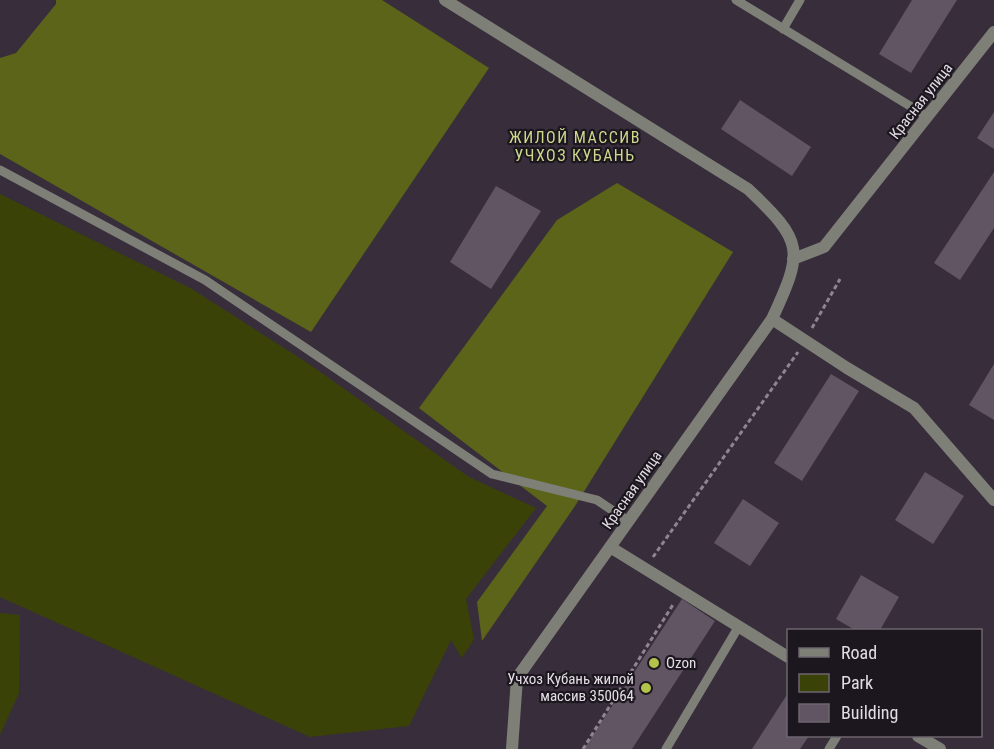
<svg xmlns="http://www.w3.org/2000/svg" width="994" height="749" viewBox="0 0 994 749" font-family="'Roboto Condensed',sans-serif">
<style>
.green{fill:#3b4208}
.forest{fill:#5b6418}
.building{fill:#615564}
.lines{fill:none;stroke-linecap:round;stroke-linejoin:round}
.path{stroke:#8f8591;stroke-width:3;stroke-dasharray:4.5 3;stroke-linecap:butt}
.lane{stroke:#7e8078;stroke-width:9}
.street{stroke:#7e8078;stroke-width:12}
.poi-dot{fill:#b3c24b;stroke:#1c171e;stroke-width:2}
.labels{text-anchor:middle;stroke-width:4.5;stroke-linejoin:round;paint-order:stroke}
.street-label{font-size:15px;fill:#e4dce5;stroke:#1c171e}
.poi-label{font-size:15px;fill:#e4dce5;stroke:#1c171e;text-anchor:start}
.neighbourhood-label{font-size:16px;letter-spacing:1.5px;fill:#cdd98d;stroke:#1c171e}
</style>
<rect width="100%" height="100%" fill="#382d3b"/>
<path class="green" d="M0 194 192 289 309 364 469 477 536 508 466 599 474 639 462 658 451 640 409 726 310 737 0 597Z
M0 613 20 615 19 693 0 735Z"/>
<path class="forest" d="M56 0H382L489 68 311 332 0 154V58L16 53 56 4Z
M617 183 733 252 575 506 482 641 477 602 547 506 419 408 557 220Z"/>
<path class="building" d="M912 0H957L911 73 879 54Z
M740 100 811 147 792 176 721 129Z
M994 112V149L977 138Z
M994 172V228L960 280 934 263Z
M496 186 541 211 491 289 450 262Z
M994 364V420L969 405Z
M831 374 859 391 802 481 774 463Z
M925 472 964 496 933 544 895 520Z
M743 499 779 523 750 566 714 543Z
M861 575 899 597 880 630H855L836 619Z
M682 599 715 621 632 749H584Z
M788 693V736H809L800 749H752Z"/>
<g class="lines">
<path class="path" d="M812 328 840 279
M653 557 798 352
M583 749 674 603"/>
<path class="lane" d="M736 0 928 117
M783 29 800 0
M0 170 205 280 492 474 597 500 628 521
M666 749 739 626
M829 749 837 736"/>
<path class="street" d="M445 0 748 189C804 242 804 250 772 319L517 678 512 749
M793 259 824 247 994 32
M772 319 847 368 914 408 994 500
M610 547 788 657
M918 736 940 749"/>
</g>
<g class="poi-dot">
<circle cx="654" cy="663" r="6"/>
<circle cx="646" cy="688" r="6"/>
</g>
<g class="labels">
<g class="street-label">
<text transform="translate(921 101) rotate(-52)" y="5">Красная улица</text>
<text transform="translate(632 490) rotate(-55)" y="5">Красная улица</text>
</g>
<g class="poi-label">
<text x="666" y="668">Ozon</text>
<text x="634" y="684" text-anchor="end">Учхоз Кубань жилой<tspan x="634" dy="17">массив 350064</tspan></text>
</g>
<g class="neighbourhood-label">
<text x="575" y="143">ЖИЛОЙ МАССИВ<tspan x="575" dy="18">УЧХОЗ КУБАНЬ</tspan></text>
</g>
</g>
<rect x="787" y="629" width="195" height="108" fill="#1c171e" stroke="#6c666e" stroke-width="1.5"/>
<rect x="799" y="648" width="30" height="9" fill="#7e8078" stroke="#6c666e" stroke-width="1.5"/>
<text x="841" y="659" font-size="18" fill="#e4dce5">Road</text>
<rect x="799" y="674" width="30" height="18" fill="#3b4208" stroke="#6c666e" stroke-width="1.5"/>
<text x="841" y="689" font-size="18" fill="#e4dce5">Park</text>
<rect x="799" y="704" width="30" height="18" fill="#615564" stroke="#6c666e" stroke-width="1.5"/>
<text x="841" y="719" font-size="18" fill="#e4dce5">Building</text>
</svg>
